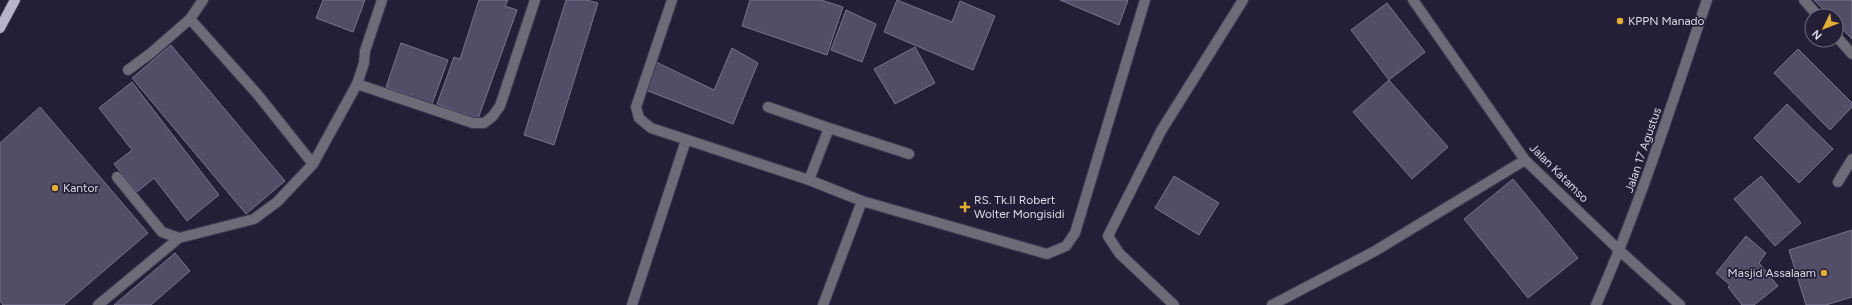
<svg xmlns="http://www.w3.org/2000/svg" width="1852" height="305" viewBox="0 0 1852 305" font-family="Figtree,sans-serif">
<style>
.building{fill:#534e68;stroke:#78738e}
.lines{fill:none;stroke-linecap:round;stroke-linejoin:round}
.minor-casing{stroke:#3e394f;stroke-width:12}
.major-casing{stroke:#3e394f;stroke-width:12}
.minor{stroke:#6d6b78;stroke-width:10}
.major{stroke:#b8b4ce;stroke-width:10}
.poi-dot{fill:#e4ae35;stroke:#241f36;stroke-width:1.5}
.labels{text-anchor:middle;stroke-width:3.5;stroke-linejoin:round;paint-order:stroke}
.poi-label{font-size:12px;fill:#dbd8e8;stroke:#241f36;text-anchor:start}
.street-label{font-size:12px;fill:#dbd8e8;stroke:#241f36}
</style>
<rect width="100%" height="100%" fill="#241f36"/>
<path class="building" d="M323 0H365L353 32 316 18Z
M479 0H508L505 6 517 10 478 119 437 104 454 57 460 59Z
M566 0H587L598 3 554 145 524 135Z
M750 0H821L843 7 827 55 742 26Z
M897 0 952 22 960 1 995 16 973 70 884 32Z
M1060 0H1128L1119 25Z
M1814 0H1852V39L1836 23V16H1830Z
M1387 3 1425 52 1389 80 1351 30Z
M846 10 876 24 862 62 831 50Z
M401 43 448 60 432 104 386 87Z
M171 45 285 181 246 214 132 78Z
M915 47 935 83 895 104 874 69Z
M732 48 758 63 733 124 643 89 654 61 714 90Z
M1798 49 1852 103V107L1830 130 1774 73Z
M1389 80 1448 147 1412 179 1353 112Z
M132 82 219 195 187 221 154 178 137 192 114 164 132 150 99 108Z
M1787 104 1833 149 1799 183 1754 138Z
M40 107 148 233 64 305H3L0 301V143Z
M1174 176 1219 203 1199 235 1155 208Z
M1761 176 1801 223 1775 246 1734 199Z
M1513 179 1578 258 1528 298 1464 219Z
M1852 230V297L1826 305H1806L1789 250Z
M1746 236 1766 253 1759 263 1778 286 1754 305H1742L1728 287 1730 285 1716 273Z
M175 253 190 271 151 305H114Z"/>
<g class="lines">
<defs>
<path id="minor" d="M672 0 636 107 639 118 651 128 809 180 862 201 1047 254 1066 246 1075 233 1145 0
M1413 0 1525 160 1620 251 1680 305
M1804 0 1818 16
M190 19 258 95 313 164
M1836 36 1852 54
M128 70 151 53 190 19 203 0
M357 84 364 63 365 51 382 0
M768 107 829 128
M117 177 162 232 179 238 254 219 277 202 313 164 357 84 473 123H484L492 117 500 106 535 0
M809 180 829 128 909 154
M1838 182 1852 159
M98 305 179 238
M632 305 686 140
M823 305 862 201
M1174 305 1119 253 1108 236 1161 131 1243 0
M1272 305 1375 251 1525 160
M1596 305C1640 205 1672 103 1707 0"/>
<path id="major" d="M0 28 15 0"/>
</defs>
<use href="#minor" class="minor-casing"/>
<use href="#major" class="major-casing"/>
<use href="#minor" class="minor"/>
<use href="#major" class="major"/>
</g>
<g class="poi-dot">
<circle cx="1620" cy="21" r="4"/>
<circle cx="55" cy="188" r="4"/>
<path d="M963 201h4v4h4v4h-4v4h-4v-4h-4v-4h4z"/>
<circle cx="1824" cy="273" r="4"/>
</g>
<g class="labels">
<g class="poi-label">
<text x="1628" y="25">KPPN Manado</text>
<text x="63" y="192">Kantor</text>
<text x="974" y="204">RS. Tk.II Robert<tspan x="974" dy="14">Wolter Mongisidi</tspan></text>
<text x="1816" y="277" text-anchor="end">Masjid Assalaam</text>
</g>
<g class="street-label">
<text transform="translate(1643 150) rotate(-71)" y="4">Jalan 17 Agustus</text>
<text transform="translate(1559 173) rotate(45)" y="4">Jalan Katamso</text>
</g>
</g>
<g transform="translate(1824 28) rotate(227)"><circle r="19" fill="#241f36" stroke="#6d697d"/>
<path d="M0-3L7 15L0 10L-7 15Z" fill="#e4ae35"/>
<text y="-6" font-size="11" font-weight="bold" text-anchor="middle" fill="#dbd8e8">N</text>
</g>
</svg>
